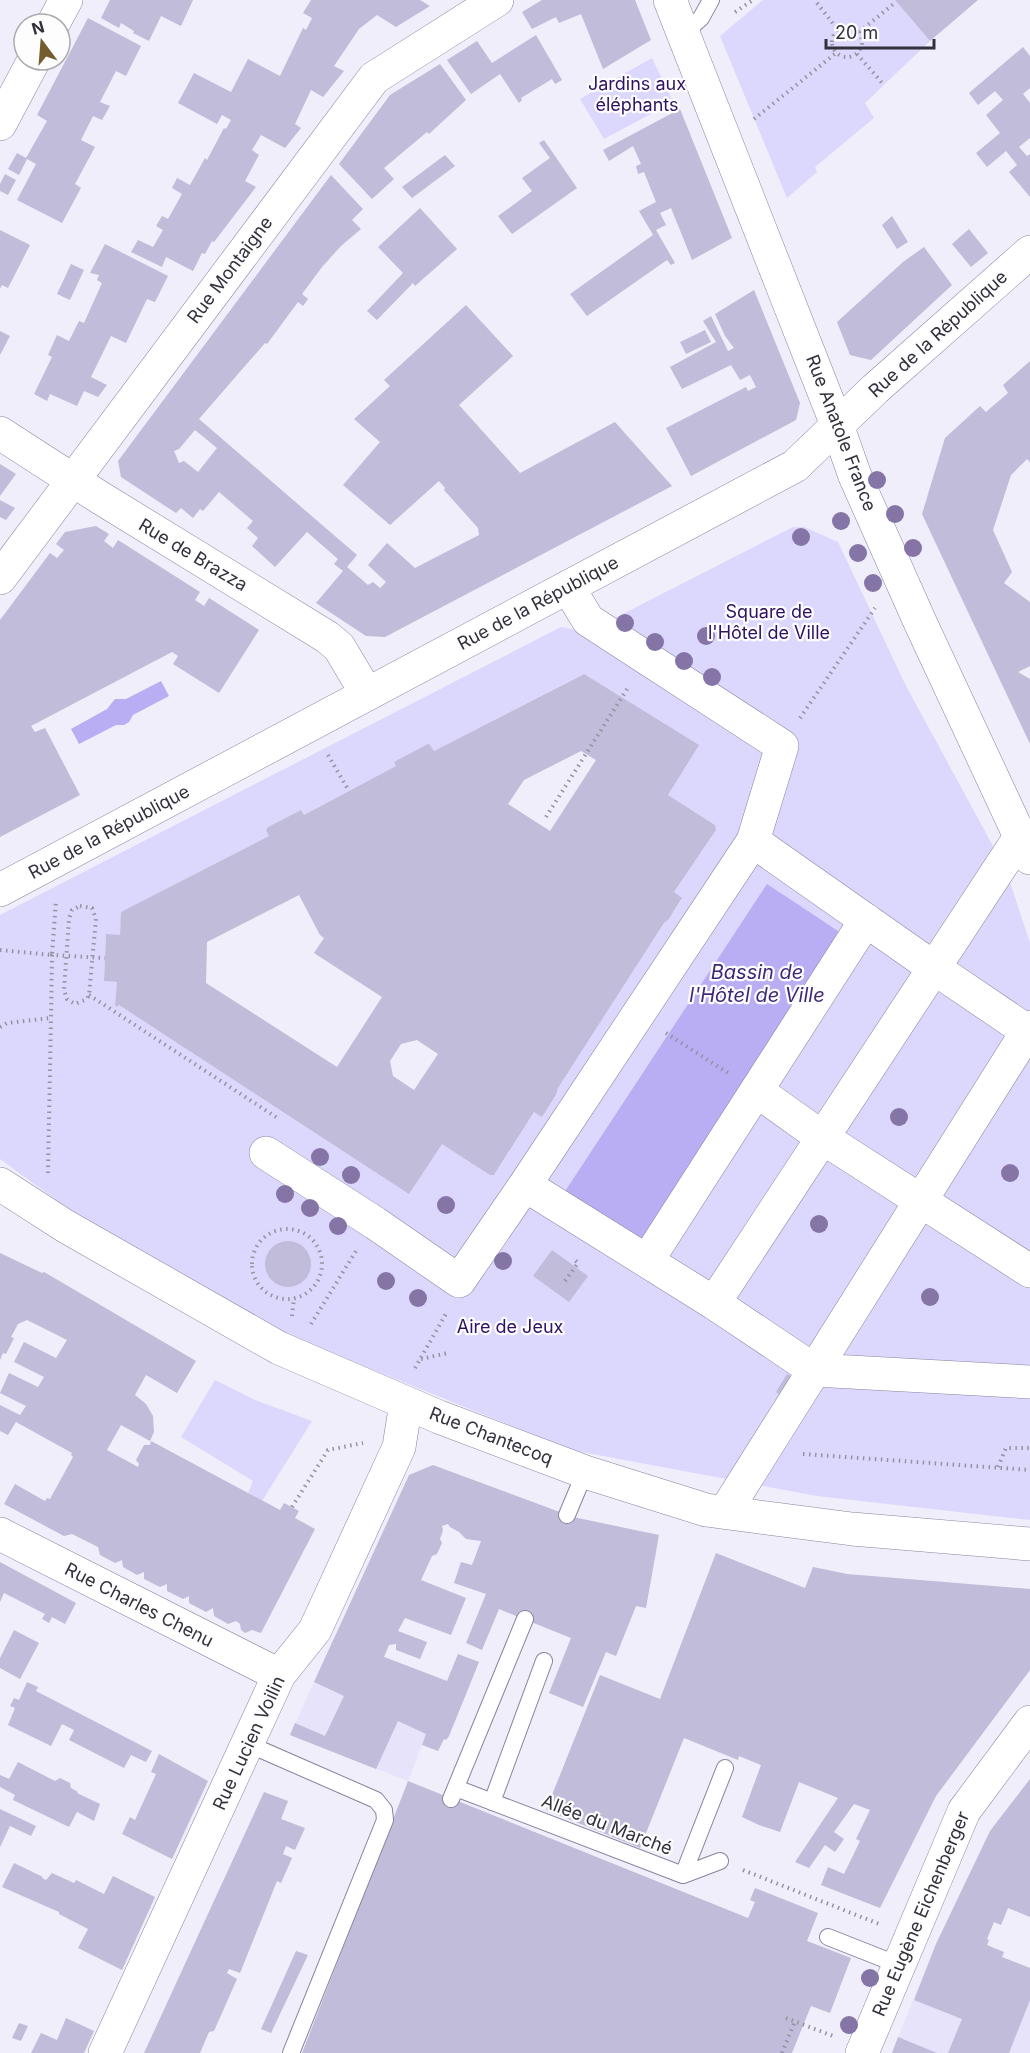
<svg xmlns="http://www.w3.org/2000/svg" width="1030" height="2053" viewBox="0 0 1030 2053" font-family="Inter,sans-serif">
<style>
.built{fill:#e6e3fa}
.green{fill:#dcd7fd;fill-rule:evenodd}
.water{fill:#b9adf4}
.building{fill:#c0bcd9;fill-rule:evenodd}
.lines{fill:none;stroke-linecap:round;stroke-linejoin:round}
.lane-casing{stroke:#87849f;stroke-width:18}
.street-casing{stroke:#87849f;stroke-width:34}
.secondary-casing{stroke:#87849f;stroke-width:34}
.path{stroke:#95939f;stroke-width:4;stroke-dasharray:1.5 4.5;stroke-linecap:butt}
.lane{stroke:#fff;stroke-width:16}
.street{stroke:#fff;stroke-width:33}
.secondary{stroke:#fff;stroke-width:33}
.tree{fill:#8574a6}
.labels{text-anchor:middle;stroke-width:4.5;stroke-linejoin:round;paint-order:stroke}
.park-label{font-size:18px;fill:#2e1162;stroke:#fdfdfd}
.street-label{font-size:18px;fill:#32303c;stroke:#fdfdfd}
.water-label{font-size:20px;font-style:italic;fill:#3f2878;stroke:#fdfdfd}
</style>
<rect width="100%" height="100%" fill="#efeefa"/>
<path class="built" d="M334 1638 447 1681 408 1781 290 1735Z
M936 1944 1030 1983V2053H892Z"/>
<path class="green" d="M763 0H895L930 41 865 103 874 118 815 167 817 172 787 198 720 36Z
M652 58 673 102 604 139 580 99Z
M793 527H804L838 542 905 684 1006 870 1030 943V1520L817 1496 571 1450 277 1331 111 1235 59 1202 0 1159V915L561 627 581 631 613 619ZM583 674 698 745 668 795 715 825 716 830 674 892 682 899 670 918 664 923 558 1088 556 1096 542 1116 534 1112 495 1174 442 1144 382 1174 119 1005 117 1007 115 1005 117 982 104 981 106 935H120L122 912 269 836 266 830 268 827 301 810 304 815 396 766 429 746 430 745 434 751Z
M215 1380 255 1400 312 1421 262 1501 248 1493 253 1481 181 1437Z"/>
<path class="water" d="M161 681 169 696 133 715 129 722 124 725H116L79 744 71 729 107 709 115 699H126Z
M767 884 844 935 637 1249 560 1199Z"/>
<path class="building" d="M110 0H193L181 26 161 16 149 41 133 33 134 31 121 23 119 28 101 18Z
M311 0H420L430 6 396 27 377 15 359 29 334 66 344 71 323 97 311 90 295 124 301 128 285 148 261 135 252 150 259 155 245 181 256 187 214 242 212 241 205 254 202 253 193 271 166 257 162 267 131 252 138 240 153 247 163 230 156 226 162 216 168 219 182 194 172 188 177 178 190 185 205 158 207 160 224 128 226 129 231 120 222 115 217 124 178 103 194 73 231 92 248 59 280 76 303 28 306 30 312 18 303 13Z
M542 0H635L651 40 603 69 581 14 559 23 556 17 532 29 522 12Z
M895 0H978L930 41Z
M88 18 141 46 126 76 116 71 100 102 110 106 102 120 93 116 81 140 95 147 75 184 81 188 62 223 17 200 36 164 27 159 19 175 8 169 17 153 26 158 47 121 37 115Z
M536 35 562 80 555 84 552 79 521 98 522 100 519 103 500 74 471 94 447 60 477 41 492 63Z
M1023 47 1030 56V88L1023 94 1030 103V138L1019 147 1027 156 1030 154V197L1009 172 1017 165 1006 151 987 167 976 153 1000 133 986 115 1003 100 995 91 978 105 969 93Z
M440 64 466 100 429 134 427 132 384 168 394 179 372 199 339 164 390 95Z
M680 109 732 238 692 260 671 208 660 213 666 225 656 230 675 263 671 265 667 260 587 316 570 294 653 235 639 211 656 202 644 172 638 174 636 166 641 164 633 146 609 161 603 150Z
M544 140 577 188 512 234 498 216 532 191 522 178 550 158 539 143Z
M445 155 455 166 412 198 402 187Z
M5 174 16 180 8 195 0 191V184Z
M331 175 363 209 352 220 361 229 341 246 322 267 302 294 308 299 303 306 298 302 267 344 265 343 199 419 357 555 347 567 368 585 373 582 380 588 386 582 368 565 387 543 415 568 479 535 478 528 444 490 445 488 439 481 390 525 343 485 380 442 354 419 390 386 384 380 466 305 513 356 459 405 520 473 615 422 672 486 385 637 366 636 316 603 343 571 334 564 338 559 307 532 275 567 252 546 258 538 247 528 253 521 219 492 203 511 200 509 193 518 181 508 176 513 121 477 118 461ZM195 430 217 448 198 472 184 461 179 463 174 451 179 449Z
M420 208 457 249 415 286 413 283 377 320 367 311 403 273 378 247Z
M892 216 908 242 897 249 882 225Z
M969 229 988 253 971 267 952 244Z
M0 230 30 245 8 288 2 285 0 289Z
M105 244 168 276 155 302 147 299 126 343 111 336 91 377 107 385 98 397 84 391 77 406 50 394 47 401 34 394 52 357 48 355 57 335 69 341 79 321 84 323 102 283 97 280 99 275 90 273Z
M924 247 952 285 871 360 850 355 837 322 903 262Z
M71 264 84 270 70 300 57 294Z
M754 290 800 403 796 420 691 476 666 428 746 387 748 391 756 387 750 375 740 380 731 365 682 389 670 367 716 342 703 321 711 316 728 351 734 348 725 336 715 314Z
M705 330 711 342 686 354 680 342Z
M0 331 10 336 0 355Z
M1030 361V462L1027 459 1011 475 993 530 1012 572 1004 583 1030 602V666L1018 672 1030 679V744L922 514 945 438 980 406 986 412 1008 393 1003 385Z
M0 464 16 474 0 496Z
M0 500 15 508 6 520 0 517Z
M96 526 109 534 104 541 113 548 118 540 200 592 195 600 204 606 209 598 259 630 219 693 173 664 178 656 172 652 31 726 35 732 45 728 80 795 0 837V620L50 553 57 558 64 550 56 544 65 532Z
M584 674 699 745 668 795 715 825 716 830 674 892 682 898 669 919 664 923 558 1088 556 1095 542 1117 534 1112 494 1175H490L442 1144 409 1194 119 1005 117 1007 115 1005 117 982 104 981 106 934 120 935 121 912 269 836 266 830 268 827 301 810 304 815 396 766 394 762 428 744 430 745 434 751ZM581 751 596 760 550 831 508 804 524 780ZM299 895 320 935 324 938 314 953 382 997 337 1067 206 983 207 942ZM417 1040 438 1054 414 1090 393 1076 390 1061 401 1044Z
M265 1264a23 23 0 1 1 46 0a23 23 0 1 1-46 0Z
M552 1250 588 1276 569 1302 533 1276Z
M0 1253 42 1273 44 1272 196 1361 177 1393 146 1375 135 1395 146 1404 153 1416 154 1432 150 1441 121 1425 107 1450 138 1467 139 1464 136 1460 144 1445H150L151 1441 280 1510 284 1503 299 1511 295 1518 315 1529 261 1633 252 1630 245 1633 241 1630 240 1624 236 1621 228 1624 214 1616 213 1608 206 1612 189 1603V1596L183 1599 167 1591V1584L160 1587 144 1579V1572L137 1575 123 1567 122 1560 115 1563 100 1555 98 1547 72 1534 64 1536 4 1504 15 1484 45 1501 47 1498 50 1499 73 1457 71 1455 72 1453 16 1422 8 1435 0 1431V1405L20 1415 26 1406 0 1393 9 1373 38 1387 44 1377 14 1362 24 1342 56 1358 67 1340 27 1320 18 1324 11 1337 14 1338 6 1354 3 1353 0 1360Z
M787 1374 798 1380 786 1399 776 1392Z
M433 1465 573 1517 659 1535 646 1608 636 1606 616 1656 606 1652 583 1707 549 1693 571 1638 499 1609 482 1650 466 1643 486 1594 454 1583 461 1562 472 1565 481 1541 466 1539 459 1532 450 1527 448 1524 442 1526 443 1530 440 1539 442 1543 437 1554 432 1556 421 1580 466 1598 451 1635 405 1618 398 1631 427 1642 420 1659 396 1650V1644L389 1645 384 1657 447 1681 458 1654 479 1662 449 1736 446 1740 444 1739 438 1751 422 1745 426 1734 398 1721 376 1769 290 1735 295 1723 325 1736 344 1696 314 1682 409 1475Z
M716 1553 805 1588 813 1567 847 1574 1030 1589V1670L936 1796 880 1908 821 1885 828 1867 844 1874 860 1841 856 1839 870 1810 854 1804 834 1832 844 1839 835 1852 825 1845 809 1868 795 1862 838 1798 799 1782 780 1832 759 1825 742 1817 761 1765 739 1756 738 1760 684 1738 640 1848 546 1810 600 1675 660 1699Z
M0 1562 76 1603 65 1624 52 1617 49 1623 42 1619 45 1614 4 1593 0 1602Z
M14 1630 39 1643 20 1679 0 1668V1658Z
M27 1682 38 1687 36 1691 152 1751 146 1762 131 1755 124 1768 69 1740 74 1730 62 1724 51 1746 8 1725 15 1708 10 1706 14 1698 19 1700Z
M159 1754 208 1781 172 1859 122 1834 130 1817 135 1820 156 1774 151 1772Z
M18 1762 55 1781 60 1778 70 1783 71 1788 78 1792 77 1793 100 1804 94 1821 77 1812 69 1827 13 1800 15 1795 0 1787V1775L9 1779Z
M1030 1779V1917L1008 1908 1001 1925 994 1922 987 1939 989 1940 987 1945 1004 1952 1002 1957 1030 1968V2000L1009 2053H948L962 2019 914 2000 936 1944 990 1831Z
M408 1781 748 1918 755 1902 750 1900 755 1888 818 1913 807 1941 851 1958 830 2013 811 2006 792 2053H302Z
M264 1792 288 1801 281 1819 305 1828 295 1850 286 1846 283 1854 292 1858 281 1883 277 1881 240 1973 229 1969 227 1973 237 1979 214 2031 209 2032 200 2053H144Z
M0 1809 36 1826 31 1836 10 1826 0 1847Z
M14 1863 43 1877 42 1878 46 1880 52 1873 74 1883 76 1880 104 1894 113 1876 155 1897 122 1970 78 1948 88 1929 59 1914V1912L2 1887Z
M296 1951 308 1955 271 2033 261 2029Z
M66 2018 94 2031 84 2053H31L41 2033 57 2040Z
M19 2023 28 2026 21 2041 12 2038Z
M898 2037 937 2053H892Z"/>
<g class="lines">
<defs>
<path id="lane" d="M683 34 701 18 711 0
M567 1515 585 1472
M248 1744 376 1800 384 1810 385 1820 291 2053
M456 1788 683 1875 720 1861
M451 1799 525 1619
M492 1802 544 1661
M683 1875 725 1768
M828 1937 899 1965"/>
<path id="street" d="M53 24 66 0
M0 124 34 60
M837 425 855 476 920 622 1030 858
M0 433 99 497 327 637 339 647 367 694
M0 578 374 78 497 0
M1020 837 934 968 1027 1031 1030 1037
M757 1091 823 1138 1030 1271
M266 1153 375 1223 459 1281 525 1185 714 1303 934 968 753 841 782 746 588 620 568 587
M0 1184 65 1226 279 1348 439 1417 585 1472 706 1510 852 1529 1030 1544
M525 1185 753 841
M647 1261 866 920
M714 1303 814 1370 1030 1382
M725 1512 1030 1027
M0 1534 279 1675
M105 2053 279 1675 315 1630 399 1447 406 1403"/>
<path id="secondary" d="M670 0 837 425
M0 890 795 466 875 389 1030 252
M862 2053 964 1811 1030 1722"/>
</defs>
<use href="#lane" class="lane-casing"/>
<use href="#street" class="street-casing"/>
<use href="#secondary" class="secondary-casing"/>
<path class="path" d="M817 3 838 30
M735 12 753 0
M832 42a15 15 0 1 1 30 0a15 15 0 1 1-30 0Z
M859 32 896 2
M857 54 883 84
M754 119 836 53
M800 718 875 608
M328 755 349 791
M546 817 629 686
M80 906 92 908 96 919 89 995 87 999 75 1004 67 999 64 990 69 919 72 910Z
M0 950 52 955 56 900
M89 995 279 1119
M0 1027 7 1023 51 1018 52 955 105 958
M666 1033 728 1073
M48 1173 51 1018
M252 1264a35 35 0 1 1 70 0a35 35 0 1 1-70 0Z
M565 1281 578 1263 575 1260
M292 1316 294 1298
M311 1324 356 1251
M421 1359 448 1353
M415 1368 447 1312
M803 1454 1030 1470
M998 1467 1006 1448H1030
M292 1507 328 1450 363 1443
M743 1870 879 1924
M786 2018 833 2036
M782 2053 795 2021"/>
<use href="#lane" class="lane"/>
<use href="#street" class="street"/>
<use href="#secondary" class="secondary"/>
</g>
<g class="tree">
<circle cx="877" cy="480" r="9"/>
<circle cx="895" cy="514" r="9"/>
<circle cx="841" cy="521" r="9"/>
<circle cx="801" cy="537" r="9"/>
<circle cx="913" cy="548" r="9"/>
<circle cx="858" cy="553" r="9"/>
<circle cx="873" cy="583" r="9"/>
<circle cx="625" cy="623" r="9"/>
<circle cx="706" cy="636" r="9"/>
<circle cx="655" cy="642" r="9"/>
<circle cx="684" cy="661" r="9"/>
<circle cx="712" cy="677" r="9"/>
<circle cx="899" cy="1117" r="9"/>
<circle cx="320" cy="1157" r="9"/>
<circle cx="1010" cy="1173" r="9"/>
<circle cx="351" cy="1175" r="9"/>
<circle cx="285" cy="1194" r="9"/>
<circle cx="446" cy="1205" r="9"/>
<circle cx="310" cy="1208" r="9"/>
<circle cx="819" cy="1224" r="9"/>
<circle cx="338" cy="1226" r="9"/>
<circle cx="503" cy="1261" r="9"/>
<circle cx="386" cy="1281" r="9"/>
<circle cx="930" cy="1297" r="9"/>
<circle cx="418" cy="1298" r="9"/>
<circle cx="870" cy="1978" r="9"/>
<circle cx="849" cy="2025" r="9"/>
</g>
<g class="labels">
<g class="park-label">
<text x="637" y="90">Jardins aux<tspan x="637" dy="21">éléphants</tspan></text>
<text x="769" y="618">Square de<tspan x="769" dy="21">l'Hôtel de Ville</tspan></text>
<text x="510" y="1333">Aire de Jeux</text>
</g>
<g class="street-label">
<text transform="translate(230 270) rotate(-53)" y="6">Rue Montaigne</text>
<text transform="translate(938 334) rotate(-42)" y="6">Rue de la République</text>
<text transform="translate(841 433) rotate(69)" y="6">Rue Anatole France</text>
<text transform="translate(193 555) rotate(31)" y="6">Rue de Brazza</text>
<text transform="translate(538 603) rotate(-28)" y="6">Rue de la République</text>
<text transform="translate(109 832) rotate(-28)" y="6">Rue de la République</text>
<text transform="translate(491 1436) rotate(21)" y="6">Rue Chantecoq</text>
<text transform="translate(139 1605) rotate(27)" y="6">Rue Charles Chenu</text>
<text transform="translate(249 1743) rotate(-65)" y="6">Rue Lucien Voilin</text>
<text transform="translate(607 1825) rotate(21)" y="6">Allée du Marché</text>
<text transform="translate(921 1914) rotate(-67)" y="6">Rue Eugène Eichenberger</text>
</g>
<g class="water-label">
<text x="757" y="979">Bassin de<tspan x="757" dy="23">l'Hôtel de Ville</tspan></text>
</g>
</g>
<g transform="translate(42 42) rotate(344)"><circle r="28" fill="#fdfdfd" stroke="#acabb0" stroke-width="1.5"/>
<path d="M0-4.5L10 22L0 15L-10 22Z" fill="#755c2e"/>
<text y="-9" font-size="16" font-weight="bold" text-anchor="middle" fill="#32303c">N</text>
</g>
<path d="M826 39v9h108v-9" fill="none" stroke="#32303c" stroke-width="3"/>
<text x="835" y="39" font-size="18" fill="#32303c" stroke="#fdfdfd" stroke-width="4.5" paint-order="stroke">20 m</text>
</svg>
